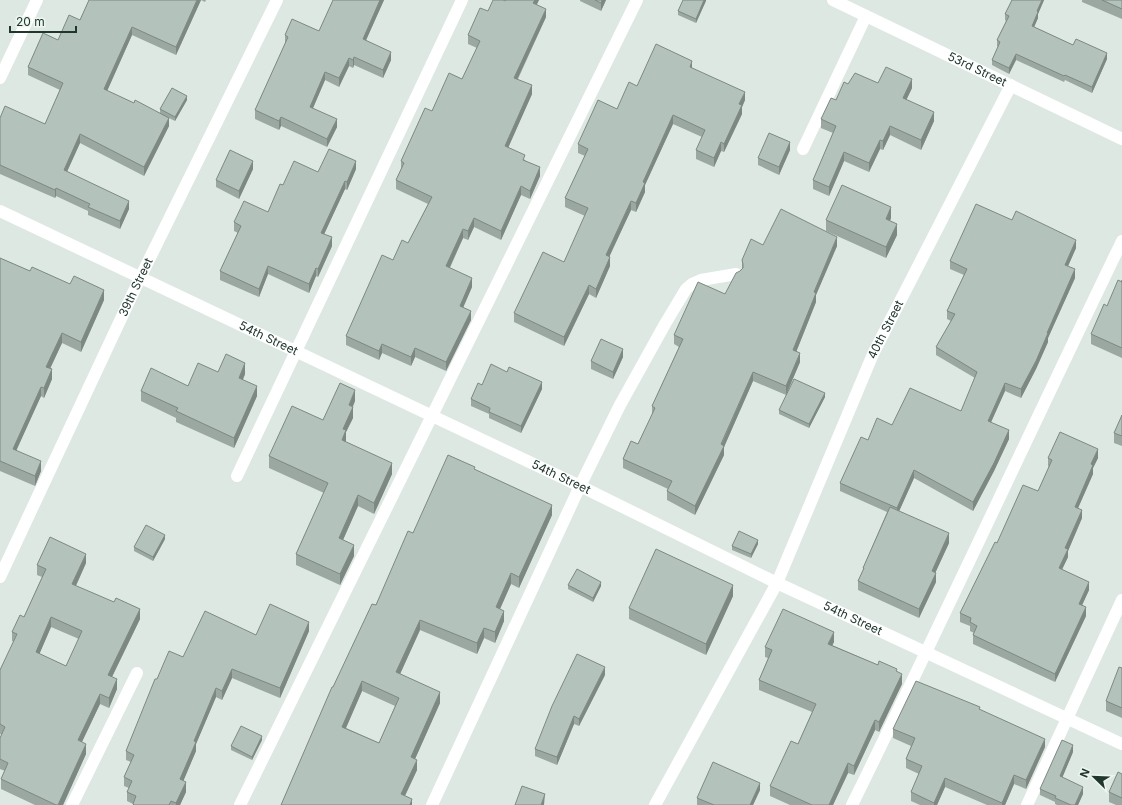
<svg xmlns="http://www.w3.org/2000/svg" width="1122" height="805" viewBox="0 0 1122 805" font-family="Inter,sans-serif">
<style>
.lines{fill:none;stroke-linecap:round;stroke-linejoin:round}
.street{stroke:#fff;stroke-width:12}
.wall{fill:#9aa8a1;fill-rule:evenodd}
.shaded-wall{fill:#7d8883}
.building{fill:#b3c3bb;stroke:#7d8883;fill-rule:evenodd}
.labels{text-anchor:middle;stroke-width:3;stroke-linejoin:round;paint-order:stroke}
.street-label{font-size:12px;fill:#20372e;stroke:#edf5f1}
</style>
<rect width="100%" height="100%" fill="#dee8e2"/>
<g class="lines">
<g class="street">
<path id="s1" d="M833 0 1122 139"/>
<path d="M0 78 37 0"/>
<path d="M803 149 866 16"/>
<path id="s2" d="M0 211 580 486 777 583 1122 744"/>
<path d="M237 476 462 0"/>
<path id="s3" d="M0 577 140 278 277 0"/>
<path d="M72 805 137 673"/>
<path d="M240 805 637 0"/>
<path d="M432 805 580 486 620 405 665 324 686 289 692 284 701 280 736 274"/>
<path id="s4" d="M655 805 777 583 873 354 1011 85"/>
<path d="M852 805C944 618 1031 429 1122 241"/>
<path d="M1027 805 1122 600"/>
</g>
</g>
<path class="wall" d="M89 0H206L205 2 201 0 176 55 132 35 107 91 134 103 160 113V109L187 100 175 121 169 118V126L144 176 80 143 67 172 129 209 120 229 88 215V211L56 196 55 198 0 174V118L45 124 60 90 28 75V67L80 20Z
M333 0H384L366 40 391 60 383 78 354 65 353 68 349 66 339 87 325 80 313 108 337 127 327 147 281 126 279 130 255 119V110L285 44V35L319 31Z
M539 0 537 4 546 17 518 79 532 94 508 147 525 160 540 176 530 199 521 195 501 240 474 227 468 240 463 238 450 268 472 287 463 307 471 320 446 371 415 357 411 366 382 353 379 360 346 345V336L393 260 408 243 428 204 396 189V180L401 169V161L432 111 462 79 477 48 468 44V35L488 11 505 1Z
M580 0H606L601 11 580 1Z
M706 0 696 23 678 15V11Z
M1012 0H1044L1038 14V18L1034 27 1073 45 1107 59 1092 93 1065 80 1064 82 1016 60 1009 74 992 65V60L998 47 997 46V40L1006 21 1005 20V14Z
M1082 0H1122V19L1082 2Z
M692 68 745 100 742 107V114L724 152 721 151 714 167 696 159V150L702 137 673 124 645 185V192L636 212 631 210 609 256 610 266 596 298 589 294 564 346 514 322V313L564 262 585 216 565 207V198L585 156 578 153V144L617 109 637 86Z
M878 83 912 88 906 100 934 121 921 150 890 135 883 150 880 149 869 172 844 161 829 196 813 189V180L833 133 821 128V119L836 100 848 84Z
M790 150 779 175 758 165V158Z
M253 169 239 199 216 187V180Z
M356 169 347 190 345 189 324 234 332 246 318 277 316 276 309 293 268 274 259 297 220 280V271L238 233 234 231V222L268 212 283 185 318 172Z
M891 218 890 221 897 235 886 258 826 231V220Z
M1012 220 1076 248 1068 266 1075 278 1048 338V342L1036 369 1021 398 1005 391 991 422 1009 439 994 471 973 511 914 478 899 511 949 543 935 573 936 582 919 618 858 590V581L863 571V568L887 512 840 491V483L868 440 892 425 961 411 975 378 936 355V347L951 321 947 319V311L964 275 950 269V261Z
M763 245 837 246 816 295V302L796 352 800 362 786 395 753 381 724 447V455L695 515 667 500V491L668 489 623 468V459L638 444 652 415V406L679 347 674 344V335L725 294 742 269V260Z
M0 258 30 271 104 300 81 352 62 343 50 369 52 379 44 398 41 396 16 450 41 471 35 486 0 471Z
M1122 280V358L1091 344V334Z
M623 357 613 379 591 369V361Z
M218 372 245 374 243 380 257 396 234 448 176 422V418L141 401V391L188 386Z
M507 372 542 389 521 433 489 418V414L471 406V399L482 385Z
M825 397 809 428 779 414V410Z
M355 401 353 407V418L346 432V442L392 474 374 514 358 506 343 540 354 556 340 585 296 565V554L324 493 269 468V456L323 420Z
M1122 415V446L1114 443V433Z
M1048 458H1098L1093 468V474L1078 508 1082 518 1068 551V557L1062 569 1089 590 1082 605 1086 616 1055 682 973 644V635L974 633 970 631V626L960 622V613L997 543 1038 491 1049 467 1048 466Z
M475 470 552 515 519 588 511 584 500 609 504 621 495 643 484 638 477 654 420 630 400 674 440 703 415 759 417 770 405 796 412 805H281L333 687 413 533ZM362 691 395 706 379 743 346 728Z
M165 539 153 561 134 551V547Z
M758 544 751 558 732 550V546Z
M86 563 76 586 140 619 112 677 117 689 109 708 100 704 82 742 86 754 63 805H35L1 789V779L5 771 0 769V738L2 735 0 734V670L14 642 12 641V632L24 617 42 577 37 575V565ZM51 627 79 639 66 666 39 654Z
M568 585 601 586 593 602 568 589Z
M733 596 706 655 629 619V608Z
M309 631 280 698 232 678 222 700 216 697 196 744V751L183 781 186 792 180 805H133V804L127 801V792L129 788 124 786V777L131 762 126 760V751L157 679 183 657 256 635Z
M834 642 832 645 878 665 897 672 902 684 879 732 875 730 854 775 848 773 833 805H790L770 796V786L798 744 812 712 759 690V680L768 658 765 657V647Z
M1122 668V718L1106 711V701Z
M605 675 579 726 574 724 557 765 535 756V749Z
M980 710 1045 747 1026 789 1014 784 1005 805H987L945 787 937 805H920L911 801V792L919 774 906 768V759L911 746 893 738V729Z
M262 740 252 760 231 750V746Z
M1073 752 1062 778 1083 794 1078 805H1057L1055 804V802L1040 795V789Z
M1122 774V805H1116L1109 802V792Z
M760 790 753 805H697V798Z"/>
<path class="shaded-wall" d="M197 0H201L176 55V47Z
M380 0H384L363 47V39Z
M535 0H539L533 12V3Z
M602 0H606L601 11V3Z
M704 0H706V1L696 23V19Z
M1042 0H1044L1038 14V18L1032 32V26L1037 11Z
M546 9V17L514 86V78Z
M132 27V35L104 98V89Z
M391 52V60L383 78V70Z
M1107 53V59L1092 93V87Z
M1016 54V60L1009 74V68Z
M354 57V65L353 68V60Z
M349 58V66L339 87V78Z
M692 61V69L690 67Z
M325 72V80L310 115V107Z
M912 79V88L903 107V98Z
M532 85V94L505 155V146Z
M745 92V100L742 107V114L724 152V144L739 104Z
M187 96V100L175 121V117Z
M934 112V121L921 150V140Z
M673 115V124L645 185V192L636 212V203L643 182Z
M281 117V126L279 130V121Z
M169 118V126L144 176V167Z
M337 119V127L327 147V139Z
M890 126V135L883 150V141Z
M80 134V143L64 178V170Z
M880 140V149L869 172V163Z
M721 142V151L714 167V158Z
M790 142V150L779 175V167Z
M844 152V161L829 196V187Z
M253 161V169L239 199V191Z
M356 161V169L347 190V182Z
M540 167V176L530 199V191Z
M345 181V189L321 241V233Z
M521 186V195L501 240V231Z
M56 188V196L55 198V190Z
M129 201V209L120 229V221Z
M631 201V210L606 264V255Z
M891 207V218L886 230V219Z
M474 218V227L468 240V231Z
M897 224V235L886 258V247Z
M463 229V238L446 275V266Z
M332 237V246L318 277V269Z
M837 237V246L816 295V302L793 360V350L814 292Z
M1076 240V248L1065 273V265Z
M610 257V266L596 298V289Z
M268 266V274L259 297V289Z
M316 268V276L309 293V284Z
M1075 269V278L1048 338V342L1036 369 1021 398V389Z
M472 278V287L460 315V306Z
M589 285V294L564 346V337Z
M104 290V300L81 352V342Z
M471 311V320L446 371V362Z
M62 333V343L46 377V367Z
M382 344V353L379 360V351Z
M415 348V357L411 366V357Z
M623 349V357L613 379V372Z
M800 353V362L786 395V386Z
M245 363V374L239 388V378Z
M52 369V379L44 398V388Z
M753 372V381L724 447V455L695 515V506Z
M542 382V389L521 433V426Z
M1005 383V391L988 429V421Z
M257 386V396L234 448V438Z
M41 387V396L13 458V449Z
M355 390V401L350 412 353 407V418L346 432V442L342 451 343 429 349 405Z
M825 393V397L809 428V424Z
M1009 430V439L994 471 973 511V502Z
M1098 449V458L1093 468V474L1075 515V507L1091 464Z
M41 461V471L35 486V476Z
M392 463V474L374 514V503Z
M914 470V478L897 516V508Z
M358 495V506L339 549V538Z
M552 505V515L519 588V577Z
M1082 510V518L1068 551V557L1059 576V568L1065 548Z
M949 533V543L932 580V571Z
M165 535V539L153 561V557Z
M758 540V544L751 558V554Z
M354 545V556L340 585V574Z
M86 554V563L72 594V584Z
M511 573V584L496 618V607Z
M936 573V582L919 618V609Z
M601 582V586L593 602V598Z
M1089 582V590L1079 612V604Z
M733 585V596L706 655V644Z
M1086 607V616L1055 682V674Z
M140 609V619L108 685V675Z
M504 611V621L495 643V632Z
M51 617V627L36 662V652Z
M420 620V630L396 683V672Z
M309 622V631L280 698V688Z
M484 628V638L477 654V643Z
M834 632V642L828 654V644Z
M605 667V675L579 726V719Z
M232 669V678L222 700V691Z
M902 674V684L879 732V722Z
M117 679V689L109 708V698Z
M362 681V691L342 737V727Z
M216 688V697L196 744V751L180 789V779L194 741Z
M440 692V703L411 768V757Z
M100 694V704L78 750V740Z
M574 716V724L557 765V757Z
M875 720V730L854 775V766Z
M262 736V740L252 760V757Z
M1045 739V747L1026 789V780Z
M86 744V754L63 805H58Z
M1073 745V752L1060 783V776Z
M417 760V770L401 804V794Z
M848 763V773L833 805H829Z
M1014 775V784L1005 805H1002V803Z
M945 778V787L937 805H934V803Z
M186 782V792L180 805H176V803Z
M760 783V790L753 805H750Z
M1083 787V794L1078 805H1075Z
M545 794 544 805H541Z
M412 799V805H410Z"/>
<path class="building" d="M89 0H197L176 47 132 27 104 89 134 103 135 100 169 118 144 167 80 134 64 170 129 201 120 221 88 207 90 204 56 188 55 190 0 165V118L5 106 45 124 63 83 28 67 43 33 58 40 69 15 80 20Z
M333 0H380L363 39 391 52 383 70 354 57 353 60 349 58 339 78 325 72 310 107 337 119 327 139 281 117 279 121 255 110 288 37 285 35 292 19 319 31Z
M493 0H503L505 1 506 0H535L533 3 546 9 514 78 532 85 505 146 525 155 523 160 540 167 530 191 521 186 501 231 474 218 468 231 463 229 446 266 472 278 460 306 471 311 446 362 415 348 411 357 382 344 379 351 346 336 382 255 393 260 402 240 408 243 432 197 396 180 404 163 401 161 425 108 432 111 449 73 462 79 480 41 468 35 480 8 488 11Z
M595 0H602L601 3Z
M683 0H704L696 19 678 11Z
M1012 0H1042L1037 11 1038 12 1032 26 1073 45 1076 39 1107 53 1092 87 1065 75 1064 76 1016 54 1009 68 992 60 1000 42 997 40 1009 16 1005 14Z
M1102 0H1122V9Z
M656 44 692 61 690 67 745 92 739 104 742 105 724 144 721 142 714 158 696 150 705 130 673 115 643 182 645 183 636 203 631 201 606 255 610 257 596 289 589 285 564 337 514 313 543 252 564 262 588 208 565 198 588 149 578 144 598 100 617 109 629 82 637 86Z
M886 67 912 79 903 98 934 112 921 140 890 126 883 141 880 140 869 163 844 152 829 187 813 180 836 126 821 119 831 98 836 100 844 82 848 84 855 73 878 83Z
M172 88 187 96 175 117 160 109Z
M769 133 790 142 779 167 758 158Z
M329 149 356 161 347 182 345 181 321 233 332 237 318 269 316 268 309 284 268 266 259 289 220 271 241 226 234 222 244 201 268 212 280 184 283 185 294 161 318 172Z
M230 150 253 161 239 191 216 180Z
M842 185 891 207 886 219 897 224 886 247 826 220Z
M976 204 1012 220 1016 211 1076 240 1065 265 1075 269 1047 333H1048L1036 361 1021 389 1005 383 988 421 1009 430 994 463 973 502 914 470 897 508 840 483 861 437 868 440 877 418 892 425 910 388 961 411 977 372 936 347 955 314 947 311 967 269 950 261Z
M781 209 837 237 814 292 816 293 793 350 800 353 786 386 753 372 721 444 724 446 695 506 667 491 672 481 623 459 631 441 638 444 655 408 652 406 683 339 674 335 698 282 725 294 736 273 740 271 743 268V264L742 260 751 239 763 245Z
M0 258 30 271 32 267 70 284 74 276 104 290 81 342 62 333 46 367 52 369 44 388 41 387 13 449 41 461 35 476 0 461Z
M1118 280 1122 282V280V348L1091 334 1104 304 1107 306Z
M601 339 623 349 613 372 591 361Z
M226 354 245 363 239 378 257 386 234 438 176 411 178 408 141 391 151 368 188 386 198 363 218 372Z
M491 364 507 372 509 367 542 382 521 426 489 412 490 408 471 399 478 383 482 385Z
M794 379 825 393 809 424 779 410Z
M340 383 355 390 349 405 353 407 343 429 346 430 342 440 392 463 374 503 358 495 339 538 354 545 340 574 296 554 328 483 269 456 292 406 323 420Z
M1122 415V436L1114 433Z
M1060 432 1098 449 1091 464 1093 465 1075 507 1082 510 1065 548 1068 549 1059 568 1089 582 1079 604 1086 607 1055 674 973 635 977 626 970 622 971 618 960 613 995 542 997 543 1023 485 1038 491 1052 460 1048 458Z
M448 455 475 467 474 469 552 505 519 577 511 573 496 607 504 611 495 632 484 628 477 643 420 620 396 672 440 692 411 757 417 760 401 794 412 799 410 805H281L332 687H333L372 604 376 605 408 531 413 533ZM362 681 399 698 379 743 342 727Z
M890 507 949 533 932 571 936 573 919 609 858 581 864 568H863Z
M146 525 165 535 153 557 134 547Z
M739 531 758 540 751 554 732 546Z
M50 537 86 554 72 584 114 602 116 598 140 609 108 675 117 679 109 698 100 694 78 740 86 744 58 805H56L1 779 8 763 0 759V738L5 727 0 724V670L17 634 12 632 20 615 24 617 46 569 37 565ZM51 617 82 631 66 666 36 652Z
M656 549 733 585 706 644 629 608Z
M577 569 601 582 593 598 568 585Z
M270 604 309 622 280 688 232 669 222 691 216 688 194 741 196 742 180 779 186 782 176 803 171 801 169 805H134L133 804 136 796 127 792 132 781 124 777 134 755 126 751 155 679H157L169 651 183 657 205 611 256 635Z
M783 609 834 632 828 644 878 665 879 661 897 669 896 671 902 674 879 722 875 720 854 766 848 763 829 805H812L770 786 791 741 798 744 816 704 759 680 772 650 765 647Z
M577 654 605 667 579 719 574 716 557 757 535 749 552 706Z
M1119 667 1122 668V708L1106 701Z
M916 681 980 707 979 709 1045 739 1026 780 1014 775 1002 803 945 778 934 803 911 792 922 766 906 759 915 738 893 729Z
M241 726 262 736 252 757 231 746Z
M1062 740 1073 745 1060 776 1083 787 1075 805H1071L1055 798 1056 796 1040 789Z
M713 762 760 783 750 805H714L697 798Z
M1118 772 1122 774V798L1109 792Z
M522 786 545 794 541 805H515Z"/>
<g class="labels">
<g class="street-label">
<text dy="4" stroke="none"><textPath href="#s1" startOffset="160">53rd Street</textPath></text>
<text dy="4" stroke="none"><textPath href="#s3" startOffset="320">39th Street</textPath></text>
<text dy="4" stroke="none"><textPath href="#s4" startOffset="529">40th Street</textPath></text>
<text dy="4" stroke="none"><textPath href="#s2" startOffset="297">54th Street</textPath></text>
<text dy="4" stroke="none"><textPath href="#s2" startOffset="621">54th Street</textPath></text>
<text dy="4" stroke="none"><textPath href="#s2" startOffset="945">54th Street</textPath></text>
</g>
</g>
<g transform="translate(1094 777) rotate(293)" stroke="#edf5f1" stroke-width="3" paint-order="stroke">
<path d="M0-3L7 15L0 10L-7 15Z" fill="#20372e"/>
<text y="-6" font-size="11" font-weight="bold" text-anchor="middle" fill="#20372e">N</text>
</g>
<path d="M10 26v6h66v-6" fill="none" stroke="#20372e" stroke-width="2"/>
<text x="16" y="26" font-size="12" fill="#20372e" stroke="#edf5f1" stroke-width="3" paint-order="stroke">20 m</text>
</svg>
